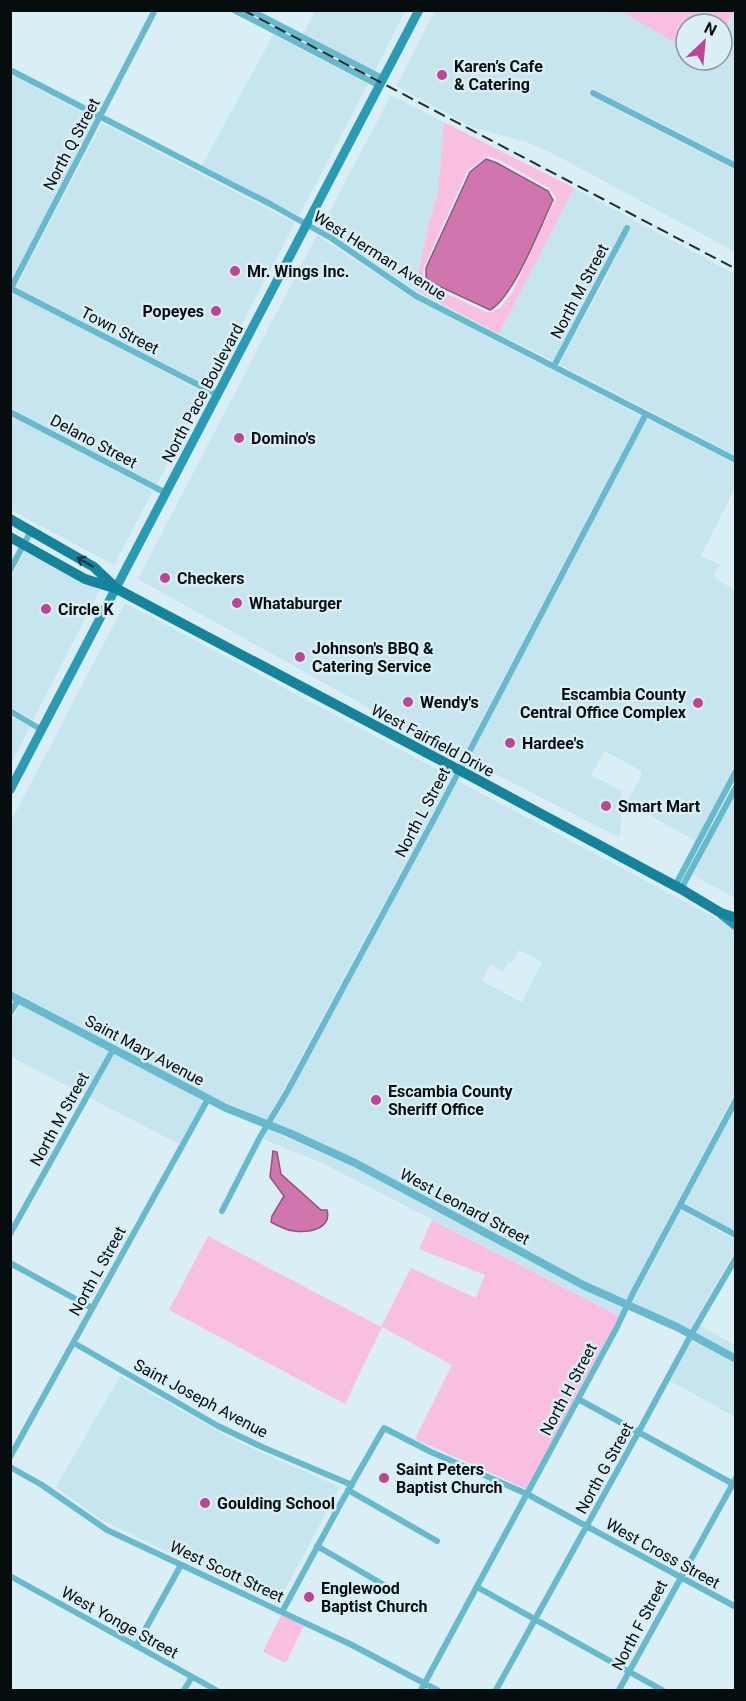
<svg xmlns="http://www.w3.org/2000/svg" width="746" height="1701" viewBox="0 0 746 1701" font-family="Roboto,sans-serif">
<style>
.built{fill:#c7e5ee;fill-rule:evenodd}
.green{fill:#f9bfe1;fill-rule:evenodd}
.water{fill:#ce76ad;stroke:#92567e;stroke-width:1.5}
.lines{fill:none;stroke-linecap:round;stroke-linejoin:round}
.minor{stroke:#67b9ce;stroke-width:6}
.tertiary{stroke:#67b9ce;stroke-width:8}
.secondary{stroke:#2b9bb5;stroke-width:9}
.primary{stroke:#15839b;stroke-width:10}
.rail{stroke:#222b2d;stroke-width:2;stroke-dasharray:12 6;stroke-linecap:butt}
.oneway{stroke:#0c3c47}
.poi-dot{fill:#be4496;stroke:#daeff5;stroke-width:2}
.labels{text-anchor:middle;stroke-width:5;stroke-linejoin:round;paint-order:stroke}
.poi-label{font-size:16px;font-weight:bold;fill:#060d0f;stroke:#daeff5;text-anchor:start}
.street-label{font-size:16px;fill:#060d0f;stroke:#daeff5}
</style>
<rect width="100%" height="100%" fill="#daeff5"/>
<path class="built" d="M316 11H405L375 71 303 34Z
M435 11H620L686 49V60L707 61 722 60V35L735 12V161L592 88 588 95 735 170V252L548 151 529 143 472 127 396 86Z
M273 35 368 84 299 216 202 165Z
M11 75 96 120 11 283Z
M391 95 444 122 438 194 428 226 419 271 418 291 495 332 418 292 321 228Z
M102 123 295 223 209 386 16 287Z
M574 188 735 274V455L559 364 606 278 631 226 625 224 553 361 499 334Z
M317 235 414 299 641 416 462 757 383 716 138 579Z
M13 293 205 393 157 484 11 408 10 297Z
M11 416 153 491 114 565 11 510Z
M647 419 735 464V488L701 556 735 572 722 566H719L714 573 716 579 735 590V764L696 841 627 803 641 776V771L605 751 591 775 622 791 620 838 468 760Z
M25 551 100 590 33 720 11 707V577Z
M125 603 452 777 267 1120 210 1096 11 990V821Z
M11 716 30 727 11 764Z
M458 781 729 925 735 931V1093L625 1301 587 1283 357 1160 273 1123ZM519 950 542 962 522 1002 482 981 490 965 503 972 509 961 512 963Z
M735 794 736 898H735L693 875Z
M20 1004 109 1050 84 1095 11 1057V1020Z
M115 1053 203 1101 179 1144 90 1098Z
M732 1114 735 1116V1231L685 1203Z
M269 1130 353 1167 584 1290 622 1308 619 1316 324 1164 263 1139Z
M681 1210 735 1240V1251L690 1330 632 1304Z
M700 1325 735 1345V1355L696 1333Z
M692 1340 735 1364V1417L670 1381Z
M120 1376 236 1441 340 1487 278 1603 192 1564 100 1519 56 1487Z"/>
<path class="green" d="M735 10 722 35V24H686V49L620 11Z
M444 122 574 188 499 334 418 291 419 271 428 226 438 194ZM488 156 499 160 549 188 556 198 512 293 500 308 488 313 430 286 424 279 423 269 468 170Z
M432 1220 619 1316 526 1489 415 1439 452 1365 382 1327 345 1404 169 1310 208 1236 381 1327 411 1268 476 1298 485 1275 419 1249Z
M281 1615 304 1626 286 1663 263 1652Z"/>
<path class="water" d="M486 159 497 163 548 191 553 200C540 227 514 297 490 310L432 283 426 277V268L470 172Z
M273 1151 277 1152 281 1174 321 1210H327C332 1229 309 1233 294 1231 285 1230 278 1226 271 1222L272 1216 284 1196 270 1177Z"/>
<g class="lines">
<path class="minor" d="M234 10 380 86
M250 10 384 79
M10 70 272 205 331 238 416 296 736 460
M593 93 736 166
M10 288 218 395
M10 290 155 10
M554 366 627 228
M10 412 166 493
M10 570 31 531
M10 711 42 730
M675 886 736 771
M681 889 736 787
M10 1013 19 999
M680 1205 736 1235
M222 1211 260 1137 287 1092 435 817 646 414
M10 1234 114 1048
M10 1263 92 1308
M74 1343 218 1426 262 1447 352 1485
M578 1399 735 1485
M10 1457 208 1099
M10 1467 42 1485 107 1530 352 1645 437 1690
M348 1490 437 1541
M317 1546 396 1592
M10 1576 216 1690
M477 1587 662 1690
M282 1612 341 1503 384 1428 431 1452 527 1494 736 1607
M136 1646 181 1565
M184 1690 192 1677
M421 1690 617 1327 634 1291 736 1100
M496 1690 638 1433 691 1335 736 1258
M619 1690 736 1478"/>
<path class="tertiary" d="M10 995 226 1108 289 1133 355 1163 585 1286 677 1327 736 1359"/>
<path class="secondary" d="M10 790 419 10
M722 915 736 926"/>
<path class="primary" d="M10 519 94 567 114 586
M10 537 85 579 117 589 478 780 681 889 721 913 736 918"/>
<path class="rail" d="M243 10 736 269"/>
</g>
<defs><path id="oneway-shaft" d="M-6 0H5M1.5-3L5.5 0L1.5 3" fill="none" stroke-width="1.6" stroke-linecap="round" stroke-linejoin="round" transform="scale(1.5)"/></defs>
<use class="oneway" href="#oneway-shaft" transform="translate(85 562) rotate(-150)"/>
<g class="poi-dot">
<circle cx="442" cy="75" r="6"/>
<circle cx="235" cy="271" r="6"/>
<circle cx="216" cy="311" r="6"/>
<circle cx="239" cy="438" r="6"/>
<circle cx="165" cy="578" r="6"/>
<circle cx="237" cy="603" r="6"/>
<circle cx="46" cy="609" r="6"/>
<circle cx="300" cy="657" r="6"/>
<circle cx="408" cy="702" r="6"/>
<circle cx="698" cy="703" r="6"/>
<circle cx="510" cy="743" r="6"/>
<circle cx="606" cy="806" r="6"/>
<circle cx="376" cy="1100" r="6"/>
<circle cx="384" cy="1478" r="6"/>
<circle cx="205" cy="1503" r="6"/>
<circle cx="309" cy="1597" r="6"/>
</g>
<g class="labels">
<g class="poi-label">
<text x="454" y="72">Karen’s Cafe<tspan x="454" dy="18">&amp; Catering</tspan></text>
<text x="247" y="277">Mr. Wings Inc.</text>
<text x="204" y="317" text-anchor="end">Popeyes</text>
<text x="251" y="444">Domino's</text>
<text x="177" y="584">Checkers</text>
<text x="249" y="609">Whataburger</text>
<text x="58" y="615">Circle K</text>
<text x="312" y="654">Johnson's BBQ &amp;<tspan x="312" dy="18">Catering Service</tspan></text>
<text x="686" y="700" text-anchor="end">Escambia County<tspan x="686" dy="18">Central Office Complex</tspan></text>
<text x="420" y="708">Wendy's</text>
<text x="522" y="749">Hardee's</text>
<text x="618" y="812">Smart Mart</text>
<text x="388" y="1097">Escambia County<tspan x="388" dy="18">Sheriff Office</tspan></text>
<text x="396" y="1475">Saint Peters<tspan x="396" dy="18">Baptist Church</tspan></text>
<text x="217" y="1509">Goulding School</text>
<text x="321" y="1594">Englewood<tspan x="321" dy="18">Baptist Church</tspan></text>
</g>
<g class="street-label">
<text transform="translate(71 144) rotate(-62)" y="6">North Q Street</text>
<text transform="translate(380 255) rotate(32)" y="6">West Herman Avenue</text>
<text transform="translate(579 291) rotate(-62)" y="6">North M Street</text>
<text transform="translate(120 330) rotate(27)" y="6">Town Street</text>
<text transform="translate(202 393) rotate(-62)" y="6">North Pace Boulevard</text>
<text transform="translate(94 441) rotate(28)" y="6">Delano Street</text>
<text transform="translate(433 740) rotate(28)" y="6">West Fairfield Drive</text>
<text transform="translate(422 812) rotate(-62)" y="6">North L Street</text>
<text transform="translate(145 1050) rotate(28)" y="6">Saint Mary Avenue</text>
<text transform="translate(59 1119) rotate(-61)" y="6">North M Street</text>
<text transform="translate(465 1206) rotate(28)" y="6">West Leonard Street</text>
<text transform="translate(97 1271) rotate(-61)" y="6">North L Street</text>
<text transform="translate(568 1389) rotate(-62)" y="6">North H Street</text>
<text transform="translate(201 1398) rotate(28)" y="6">Saint Joseph Avenue</text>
<text transform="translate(604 1468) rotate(-61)" y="6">North G Street</text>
<text transform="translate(663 1553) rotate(29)" y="6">West Cross Street</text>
<text transform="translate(227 1571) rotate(25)" y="6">West Scott Street</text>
<text transform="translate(120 1622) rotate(29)" y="6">West Yonge Street</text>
<text transform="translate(639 1625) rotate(-62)" y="6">North F Street</text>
</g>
</g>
<rect width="746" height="1701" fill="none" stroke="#060d0f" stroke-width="24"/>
<g transform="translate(704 42) rotate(26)"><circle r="28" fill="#daeff5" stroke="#859599" stroke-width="1.5"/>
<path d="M0-4.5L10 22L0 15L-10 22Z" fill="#be4496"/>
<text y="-9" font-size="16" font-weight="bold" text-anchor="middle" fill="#060d0f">N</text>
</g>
</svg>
